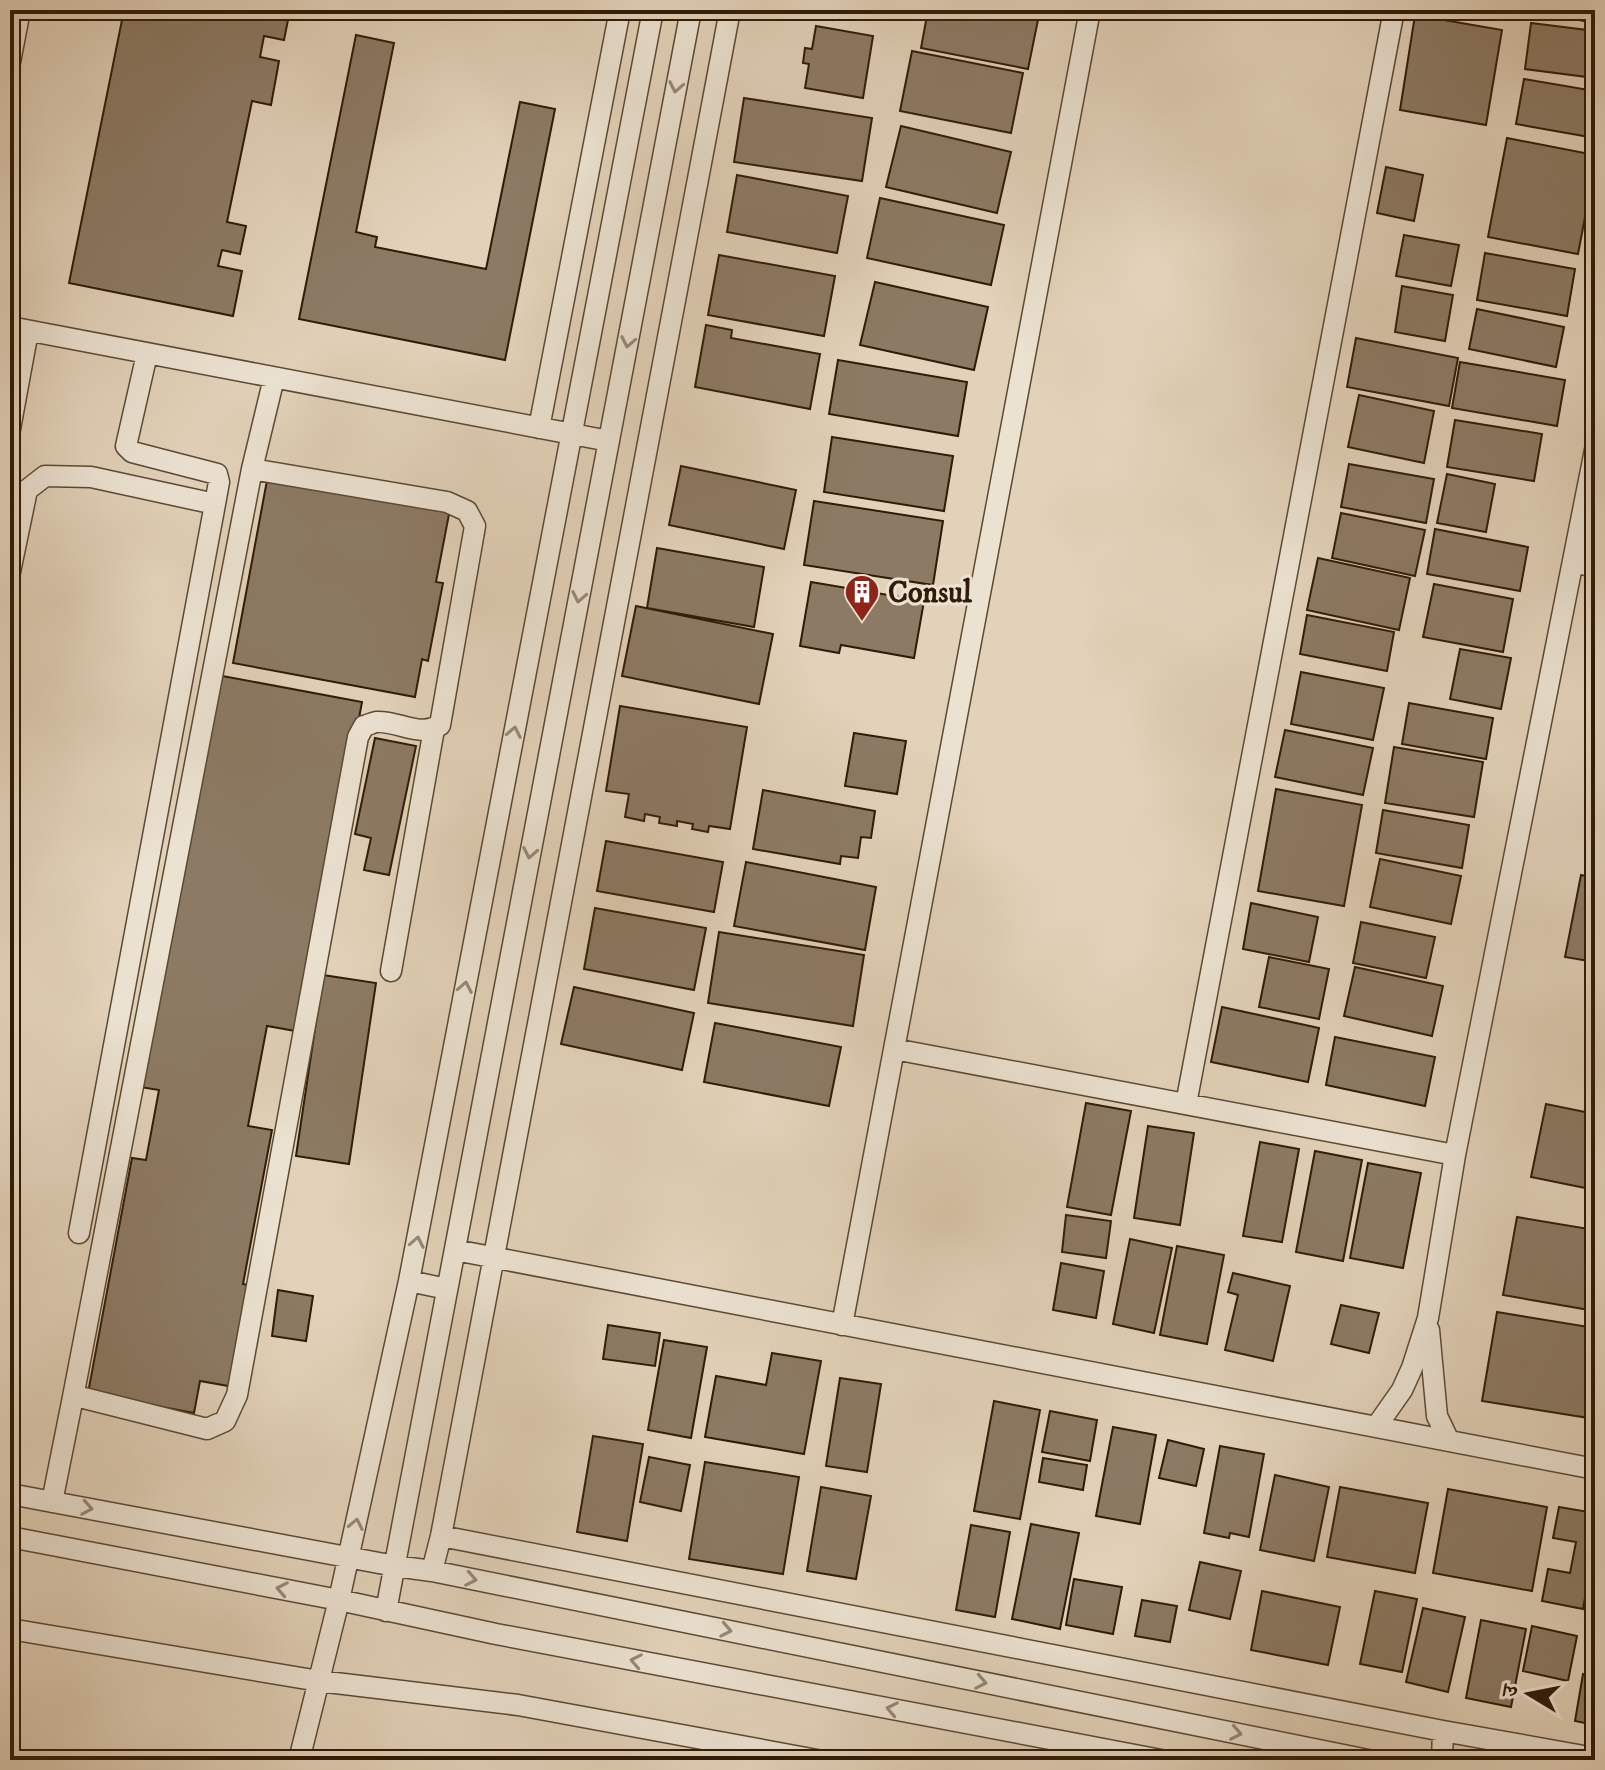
<svg xmlns="http://www.w3.org/2000/svg" width="1605" height="1770" viewBox="0 0 1605 1770" font-family="'IM FELL DW Pica','Noto Serif Devanagari',serif">
<style>
.building{fill:#8c7a64;stroke:#2f1b07;stroke-width:2}
.lines{fill:none;stroke-linecap:round;stroke-linejoin:round}
.minor-casing{stroke:#5c4934;stroke-width:23}
.minor{stroke:#ece2d2;stroke-width:20}
.oneway{stroke:#978877}
.labels{text-anchor:middle;stroke-width:6;stroke-linejoin:round;paint-order:stroke}
.poi-label{font-size:30px;font-weight:bold;fill:#2f1b07;stroke:#ece2d2;text-anchor:start}
</style>
<rect width="100%" height="100%" fill="#e2d2b9"/>
<filter id="stains"><feTurbulence type="fractalNoise" baseFrequency=".0025" numOctaves="4"/><feColorMatrix values="0 0 0 0 .2 0 0 0 0 .09 0 0 0 0 .02 0 0 0 .5 -.17"/></filter>
<radialGradient id="worn" r=".72"><stop offset=".6" stop-color="#630" stop-opacity="0"/><stop offset="1" stop-color="#630" stop-opacity=".3"/></radialGradient>
<path class="building" d="M124 10H290L284 40 264 36 260 57 279 61 271 105 252 101 227 222 246 226 240 254 222 250 218 266 242 271 233 316 69 283Z
M774 10H876L874 19 833 12 832 20Z
M928 10H1040L1028 69 921 48Z
M1574 10H1595V23L1573 19Z
M1415 15 1502 30 1486 125 1400 110Z
M1531 23 1595 31V78L1525 69Z
M816 26 873 36 863 98 805 88 809 64 803 63 805 48 812 49Z
M356 35 394 43 356 232 377 237 375 247 486 269 520 102 555 109 505 360 299 319Z
M912 51 1023 73 1011 133 900 111Z
M1524 79 1595 91V138L1516 124Z
M744 98 872 118 862 181 734 162Z
M901 126 1011 152 997 213 886 187Z
M1507 138 1595 155V165L1578 254 1488 237Z
M1386 167 1423 175 1414 221 1377 213Z
M737 175 848 196 837 253 727 232Z
M880 198 1004 225 991 285 867 258Z
M1404 235 1459 245 1451 286 1396 276Z
M1485 253 1575 269 1567 316 1477 300Z
M719 255 835 276 824 336 708 315Z
M875 282 988 307 974 370 860 345Z
M1402 286 1453 295 1445 341 1395 332Z
M1477 309 1564 327 1556 367 1469 349Z
M706 325 732 330 731 338 820 354 810 409 695 387Z
M1356 338 1458 358 1449 406 1347 387Z
M838 360 967 382 958 436 829 414Z
M1460 362 1565 380 1557 426 1452 408Z
M1359 395 1434 411 1424 463 1348 447Z
M1455 420 1542 434 1534 481 1447 467Z
M832 437 953 456 944 511 824 492Z
M1349 464 1434 479 1426 523 1341 507Z
M681 466 796 490 784 549 669 525Z
M1447 474 1495 484 1486 532 1437 523Z
M268 475 450 509 436 582 443 583 428 661 422 659 415 697 233 663Z
M814 501 943 521 933 585 804 565Z
M1341 513 1425 530 1415 576 1332 558Z
M1435 529 1528 547 1520 591 1427 574Z
M657 548 764 567 754 627 647 608Z
M1318 558 1410 578 1399 630 1307 610Z
M811 582 924 601 914 658 841 645 839 653 800 646Z
M1434 584 1513 599 1503 652 1423 637Z
M636 606 773 634 759 704 622 676Z
M1307 615 1394 632 1387 671 1300 654Z
M1460 649 1511 658 1501 709 1450 699Z
M1301 672 1384 688 1373 740 1291 724Z
M217 675 362 702 301 1032 267 1026 248 1126 272 1130 243 1284 253 1286 234 1387 200 1381 194 1413 88 1393 132 1158 146 1160 159 1090 140 1087Z
M1409 703 1493 718 1486 759 1402 744Z
M620 706 747 727 730 829 709 826 708 832 692 829 693 824 677 821V826L659 823 660 817 645 814 644 821 625 817 629 794 606 791Z
M1285 730 1373 748 1363 795 1275 777Z
M854 733 906 741 897 794 845 786Z
M375 738 416 746 389 875 364 870 371 838 355 834Z
M1394 747 1483 762 1474 817 1385 803Z
M1276 789 1362 805 1344 906 1258 891Z
M763 790 875 811 871 838 861 837 858 858 841 856 840 864 753 849Z
M1383 810 1469 825 1462 868 1376 853Z
M606 841 723 862 714 912 597 891Z
M1380 859 1461 876 1451 924 1370 907Z
M746 862 876 887 865 950 734 926Z
M1581 875 1595 878V962L1565 957Z
M1251 903 1318 917 1309 962 1243 949Z
M595 908 706 928 694 990 584 969Z
M1361 922 1435 937 1426 978 1353 963Z
M719 932 864 955 853 1026 708 1003Z
M1269 957 1329 969 1319 1019 1259 1007Z
M1355 967 1443 986 1432 1036 1344 1016Z
M323 975 376 983 349 1164 296 1156Z
M574 987 694 1013 682 1070 561 1044Z
M1222 1007 1319 1028 1308 1082 1211 1062Z
M715 1023 841 1047 829 1106 704 1082Z
M1335 1037 1435 1057 1425 1106 1326 1085Z
M1086 1103 1131 1111 1111 1215 1067 1207Z
M1546 1104 1595 1114V1190L1531 1177Z
M1148 1126 1194 1133 1180 1225 1134 1218Z
M1260 1142 1299 1149 1282 1242 1243 1236Z
M1315 1151 1362 1160 1343 1261 1296 1252Z
M1368 1163 1421 1173 1403 1268 1350 1258Z
M1066 1215 1111 1221 1106 1258 1062 1252Z
M1517 1217 1595 1230V1311L1503 1295Z
M1130 1239 1172 1248 1154 1333 1113 1324Z
M1177 1246 1224 1255 1207 1344 1160 1335Z
M1061 1263 1104 1271 1096 1318 1053 1310Z
M1233 1273 1290 1286 1273 1361 1225 1350 1238 1295 1228 1292Z
M278 1290 313 1296 306 1341 272 1336Z
M1341 1305 1379 1313 1369 1353 1331 1344Z
M1497 1312 1595 1328V1419L1482 1401Z
M608 1325 660 1333 655 1366 603 1359Z
M664 1340 707 1347 691 1438 648 1430Z
M772 1353 821 1361 804 1454 705 1437 716 1376 766 1385Z
M840 1378 881 1384 867 1472 826 1466Z
M994 1401 1040 1410 1020 1519 974 1511Z
M1050 1411 1097 1420 1090 1461 1042 1452Z
M1113 1427 1156 1435 1140 1524 1096 1516Z
M593 1436 643 1444 627 1541 577 1532Z
M1168 1440 1204 1449 1196 1486 1159 1478Z
M1220 1446 1264 1454 1249 1537 1230 1533 1229 1538 1204 1533Z
M649 1457 690 1465 681 1511 640 1502Z
M1043 1458 1087 1465 1083 1490 1039 1482Z
M705 1462 799 1477 783 1574 689 1559Z
M1275 1475 1329 1487 1314 1561 1260 1550Z
M821 1487 871 1496 856 1579 807 1571Z
M1340 1487 1428 1503 1415 1573 1327 1557Z
M1448 1489 1547 1507 1532 1591 1433 1573Z
M1559 1507 1595 1513V1543L1583 1609 1542 1601 1548 1569 1570 1573 1576 1542 1553 1538Z
M1031 1524 1079 1533 1060 1629 1012 1619Z
M971 1525 1010 1532 995 1617 956 1610Z
M1200 1562 1241 1571 1230 1619 1189 1610Z
M1074 1579 1122 1587 1113 1634 1066 1625Z
M1262 1591 1340 1607 1328 1665 1251 1650Z
M1375 1591 1417 1599 1402 1672 1360 1664Z
M1142 1600 1177 1606 1170 1642 1135 1636Z
M1423 1608 1465 1617 1448 1692 1406 1682Z
M1481 1620 1526 1629 1511 1707 1466 1698Z
M1532 1626 1577 1636 1568 1681 1523 1671Z
M1583 1674 1595 1677V1725L1575 1721Z"/>
<g class="lines">
<defs>
<path id="minor" d="M10 62 20 10
M10 327 609 441
M147 354 126 446 132 452 217 474 219 482 215 504
M539 428 620 10
M10 429 28 331
M1573 562 1595 567
M10 572 27 490 45 476 91 477 215 504 79 1233
M391 971 434 729
M894 1049 1455 1155
M1186 1104 1394 10
M455 1250 1595 1469
M409 1281 447 1289
M842 1325 1090 10
M1429 1330 1437 1416 1449 1441
M73 1397 252 469
M1376 1427 1402 1390 1412 1368 1428 1318 1455 1155 1595 450
M10 1494 395 1566 432 1571 1368 1760
M52 1502 73 1397 84 1398 207 1429 225 1421 237 1395 358 737 364 726C365 726 375 722 376 722 397 720 420 738 440 725L475 526 467 511 447 502 252 469 274 378
M441 1536 1443 1731 1595 1758
M10 1537 339 1600 496 1634 1161 1760
M432 1571 441 1536 730 10
M386 1611 691 10
M10 1629 319 1681 518 1705 817 1760
M299 1760 339 1600 409 1281 653 10
M1442 1760 1443 1731"/>
</defs>
<use href="#minor" class="minor-casing"/>
<use href="#minor" class="minor"/>
</g>
<defs><path id="oneway-chevron" d="M-2-3.5L2.5 0L-2 3.5" fill="none" stroke-width="1.6" stroke-linecap="round" stroke-linejoin="round" transform="scale(2)"/></defs>
<g class="oneway">
<use href="#oneway-chevron" transform="translate(676 87) rotate(101)"/>
<use href="#oneway-chevron" transform="translate(628 342) rotate(101)"/>
<use href="#oneway-chevron" transform="translate(579 597) rotate(101)"/>
<use href="#oneway-chevron" transform="translate(514 732) rotate(-79)"/>
<use href="#oneway-chevron" transform="translate(530 853) rotate(101)"/>
<use href="#oneway-chevron" transform="translate(465 987) rotate(-79)"/>
<use href="#oneway-chevron" transform="translate(417 1242) rotate(-79)"/>
<use href="#oneway-chevron" transform="translate(87 1508) rotate(10)"/>
<use href="#oneway-chevron" transform="translate(356 1524) rotate(-78)"/>
<use href="#oneway-chevron" transform="translate(471 1579) rotate(11)"/>
<use href="#oneway-chevron" transform="translate(282 1589) rotate(-169)"/>
<use href="#oneway-chevron" transform="translate(726 1630) rotate(11)"/>
<use href="#oneway-chevron" transform="translate(636 1661) rotate(-169)"/>
<use href="#oneway-chevron" transform="translate(981 1682) rotate(11)"/>
<use href="#oneway-chevron" transform="translate(892 1709) rotate(-169)"/>
<use href="#oneway-chevron" transform="translate(1236 1733) rotate(11)"/>
</g>
<defs>
<symbol id="building-pin" viewBox="-11 -11 22 30"><path d="M0 17L-7.5 6A9.5 9.5 0 1 1 7.5 6Z" fill="#8f2418" stroke="#ece2d2"/><path d="M-4-6H4V6H1V3H-1V6H-4ZM-2.5-4.3h1.7v1.8h-1.7ZM.8-4.3h1.7v1.8H.8ZM-2.5-1h1.7V.8h-1.7ZM.8-1h1.7V.8H.8Z" fill="#fff"/></symbol>
</defs>
<g fill-rule="evenodd">
<use href="#building-pin" x="842" y="572" width="40" height="54"/>
</g>
<g class="labels">
<g class="poi-label">
<text x="888" y="602">Consul</text>
</g>
</g>
<rect width="1605" height="1770" fill="none" stroke="#e2d2b9" stroke-width="40"/>
<rect x="12" y="12" width="1581" height="1746" fill="none" stroke="#2f1b07" stroke-width="4"/>
<rect x="20" y="20" width="1565" height="1730" fill="none" stroke="#2f1b07" stroke-width="2"/>
<g transform="translate(1529 1694) rotate(280)" stroke="#ece2d2" stroke-width="6" paint-order="stroke">
<path d="M0-6L14 30L0 20L-14 30Z" fill="#2f1b07"/>
<text y="-12" font-size="22" font-weight="bold" text-anchor="middle" fill="#2f1b07">उ</text>
</g>
<rect width="100%" height="100%" filter="url(#stains)"/>
<rect width="100%" height="100%" fill="url(#worn)"/>
</svg>
